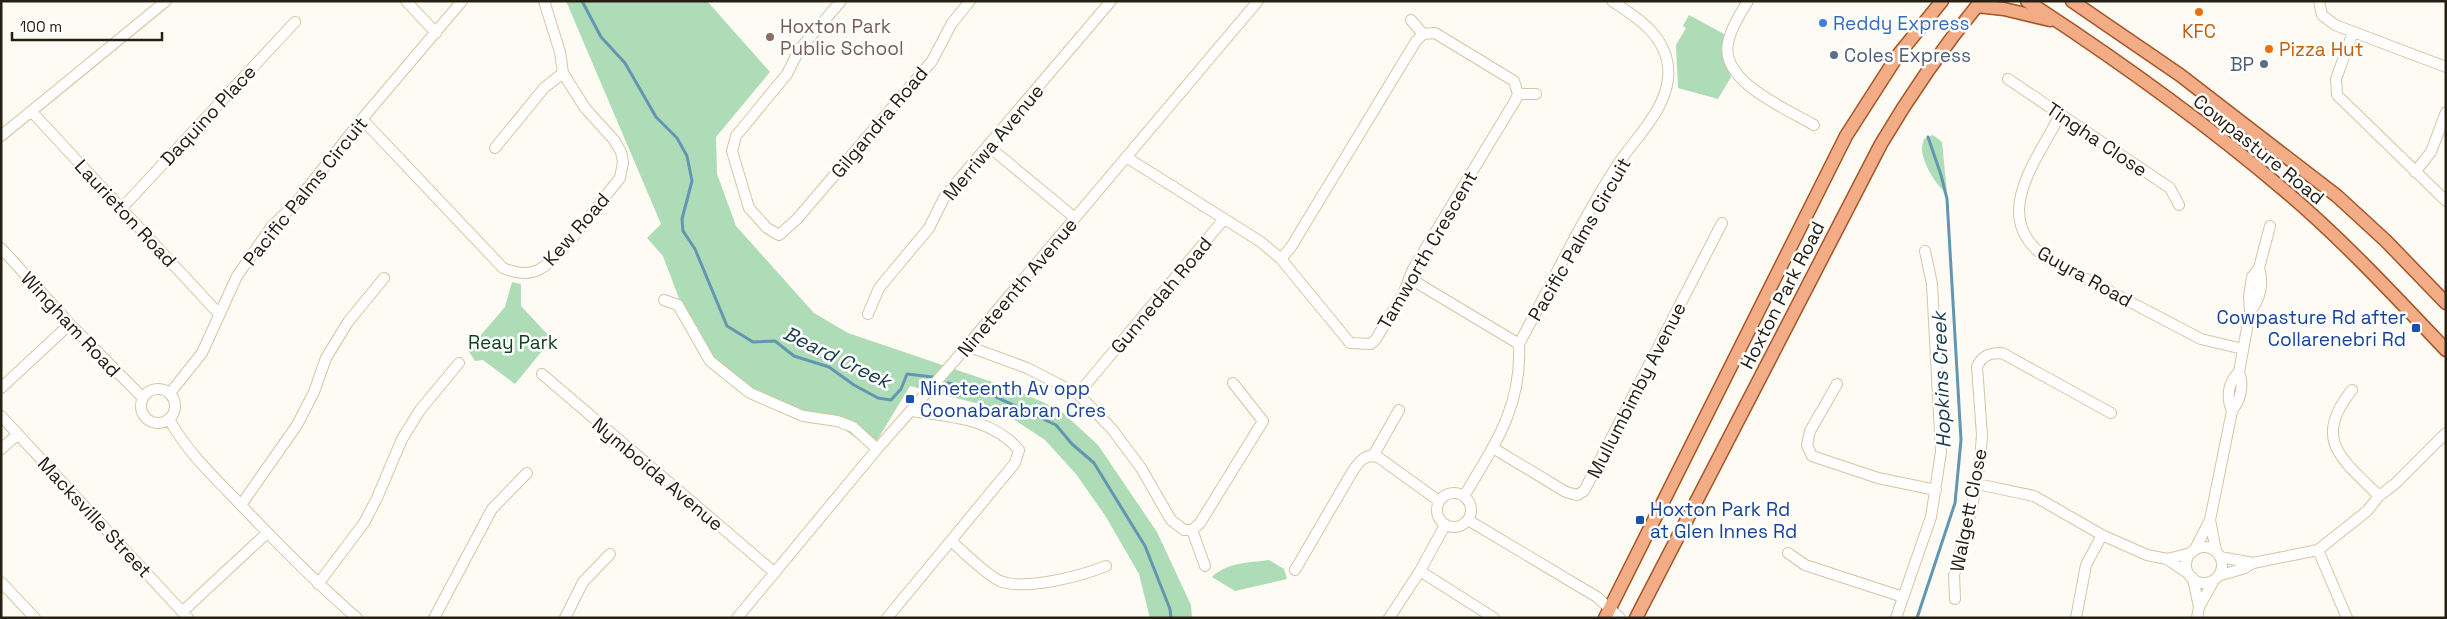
<svg xmlns="http://www.w3.org/2000/svg" width="2447" height="619" viewBox="0 0 2447 619" font-family="'Space Grotesk',sans-serif">
<style>
.green{fill:#addcb6}
.lines{fill:none;stroke-linecap:round;stroke-linejoin:round}
.stream{stroke:#6396b2;stroke-width:3}
.minor-casing{stroke:#d4c6a2;stroke-width:12}
.major-casing{stroke:#a45729;stroke-width:15}
.minor{stroke:#fff;stroke-width:10}
.major{stroke:#f2ac86;stroke-width:12}
.food-dot{fill:#e8710a;stroke:#fff;stroke-width:2}
.shop-dot{fill:#3f7fe0;stroke:#fff;stroke-width:2}
.education-dot{fill:#8d6e63;stroke:#fff;stroke-width:2}
.service-dot{fill:#5c6f8a;stroke:#fff;stroke-width:2}
.transit-dot{fill:#1a4fb4;stroke:#fff;stroke-width:2}
.labels{text-anchor:middle;stroke-width:5;stroke-linejoin:round;paint-order:stroke}
.shop-label{font-size:19px;fill:#366cbe;stroke:#fff;text-anchor:start}
.education-label{font-size:19px;fill:#785e54;stroke:#fff;text-anchor:start}
.food-label{font-size:19px;fill:#c56008;stroke:#fff}
.service-label{font-size:19px;fill:#4e5e75;stroke:#fff;text-anchor:start}
.street-label{font-size:19px;fill:#252012;stroke:#fff}
.transit-label{font-size:19px;fill:#164399;stroke:#fff;text-anchor:start}
.park-label{font-size:19px;fill:#114221;stroke:#fff}
.water-label{font-size:20px;font-style:italic;fill:#193a4d;stroke:#fff}
</style>
<rect width="100%" height="100%" fill="#fefbf4"/>
<path class="green" d="M566 1H707L770 72 716 137 717 174 736 226 814 313 848 333 1016 390 1060 410 1098 445 1157 532 1191 605 1192 618H1150L1139 574 1106 517 1076 474 1045 440 998 409 910 386 876 442 855 437 842 428 786 414 717 368 686 317 663 256 647 238 661 224Z
M1689 15 1724 34 1723 52 1731 77 1718 99 1678 88 1676 45 1686 28 1683 26Z
M1933 135 1942 142 1947 193C1936 186 1924 165 1922 151 1921 148 1923 143 1924 139Z
M512 282 521 284V306L552 339 515 384 483 360 475 361 468 350 505 307Z
M1269 560 1284 569 1287 579 1235 591 1212 577C1228 562 1248 563 1269 560Z"/>
<g class="lines">
<path class="stream" d="M582 1 601 37 625 63 656 117 677 138 687 156 692 181 682 219 683 231 695 249 727 326 753 342 775 341 794 356 829 367 854 385 878 398 891 400 901 389 907 374 933 377
M948 383 981 390 1056 425 1072 444 1094 463 1145 546 1170 609 1171 618
M1917 618 1955 503 1961 440 1947 199 1941 175 1928 137"/>
<defs>
<path id="minor" d="M406 1 436 33
M841 1 799 50 787 74 736 136 732 151 749 208 767 228 779 235 797 219 932 61 952 23 970 1
M1748 1C1740 14 1731 28 1728 43 1720 82 1787 109 1814 125
M2319 1 2322 15 2335 25 2446 67
M1411 20 1423 34
M2353 32 2336 79 2337 95 2446 201
M2008 79 2170 188 2179 205
M1518 94H1536
M32 112 219 314
M2060 115C2036 162 1988 219 2048 259L2201 339 2243 349
M362 119 503 268C515 273 528 276 540 269 561 258 603 198 620 178L623 162 621 152 614 140 585 108 563 73 560 52 544 1
M1 136 166 1
M988 146 1075 218
M495 148 544 88 563 73
M1126 157 1261 242 1281 259 1350 343 1371 344 1376 339 1404 292 1413 269 1515 101 1518 94 1514 81 1435 33 1423 34 1416 41 1291 247 1281 259
M2415 172 2431 152 2446 112
M121 209 295 22
M1 248 70 324 143 398
M1409 278 1519 344
M664 300 678 305 710 361 750 393 803 416 837 421 853 427 877 449
M2250 312C2260 299 2264 284 2259 268
M868 314 879 288 929 228 945 196 1111 1
M967 346 1027 368 1078 394 1112 429 1141 468 1171 520 1184 530H1192L1200 523 1263 421 1233 383
M542 374 775 573
M1837 384 1810 431 1807 445 1812 456 1878 478 1936 490
M1 388 70 324
M141 406a17 17 0 1 1 34 0a17 17 0 1 1-34 0Z
M2352 390C2311 440 2343 460 2379 496
M170 393 202 353 237 276 272 226 295 204 362 119 462 1
M1078 394 1224 219
M2232 411C2226 397 2228 382 2239 372
M1 416 188 618
M169 419C187 452 214 477 239 503 277 543 315 582 357 618
M1493 448 1566 492 1577 495 1584 491 1722 223
M1 449 18 434
M1373 456 1399 410
M1977 484 2034 496 2102 535 2147 555 2167 559 2191 553
M1437 510a17 17 0 1 1 34 0a17 17 0 1 1-34 0Z
M1464 496C1495 444 1522 407 1519 344 1551 285 1580 223 1616 167 1634 139 1664 113 1668 79 1672 40 1640 19 1612 1
M241 505 297 425 314 392 326 358 348 322 384 278
M1468 520 1597 597 1620 618
M1192 530 1205 566
M952 542C965 553 985 574 1000 581 1025 591 1081 576 1106 566
M2186 565a18 18 0 1 1 36 0a18 18 0 1 1-36 0Z
M2318 550 2347 618
M2194 551 2210 520
M2216 551 2210 520 2232 411C2241 399 2244 385 2239 372L2250 312 2249 297 2252 277 2259 268 2270 226
M1788 553 1805 565 1903 597
M2220 557 2253 563
M2167 559 2189 574
M1295 570 1351 474C1358 463 1364 453 1378 457L1439 501
M1420 571 1494 618
M2218 576 2245 568 2253 563 2318 550 2367 511 2379 496 2396 483 2446 433
M2193 578 2199 607 2197 618
M1 582 35 618
M318 584 364 523 377 498 402 439 420 410 459 363
M1955 599 1954 575 1972 508 1980 461 1982 435 1977 367C1982 355 1990 353 2002 353L2111 413
M2199 607 2214 580
M182 612 267 533
M434 618 492 509 527 473
M565 618 583 582 610 554
M737 618 877 449 950 366 1258 1
M887 618 1015 463 1019 450C992 418 950 417 912 411
M1389 618 1420 571 1445 525
M1896 618 1931 517 1941 452 1932 284 1925 251
M2076 618 2086 565 2102 535"/>
<path id="major" d="M2027 1C2116 59 2203 121 2284 190 2342 239 2394 295 2446 350
M2072 1 2180 75 2337 196 2386 241 2446 303
M1977 6 2004 9 2050 20
M1605 618 1846 136 1898 55 1942 1
M1636 618 1881 144C1911 93 1943 47 1981 1"/>
</defs>
<use href="#minor" class="minor-casing"/>
<use href="#major" class="major-casing"/>
<use href="#minor" class="minor"/>
<use href="#major" class="major"/>
</g>
<g class="food-dot">
<circle cx="2199" cy="12" r="5"/>
<circle cx="2269" cy="49" r="5"/>
</g>
<circle class="shop-dot" cx="1823" cy="23" r="5"/>
<circle class="education-dot" cx="770" cy="37" r="5"/>
<g class="service-dot">
<circle cx="1834" cy="55" r="5"/>
<circle cx="2264" cy="64" r="5"/>
</g>
<g class="transit-dot">
<rect x="2411" y="323" width="10" height="10" rx="2.5"/>
<rect x="905" y="394" width="10" height="10" rx="2.5"/>
<rect x="1635" y="515" width="10" height="10" rx="2.5"/>
</g>
<g class="labels">
<g class="shop-label">
<text x="1833" y="30">Reddy Express</text>
</g>
<g class="education-label">
<text x="780" y="33">Hoxton Park<tspan x="780" dy="22">Public School</tspan></text>
</g>
<g class="food-label">
<text x="2199" y="38">KFC</text>
<text x="2279" y="56" text-anchor="start">Pizza Hut</text>
</g>
<g class="service-label">
<text x="1844" y="62">Coles Express</text>
<text x="2254" y="71" text-anchor="end">BP</text>
</g>
<g class="street-label">
<text transform="translate(208 115) rotate(-47)" y="7">Daquino Place</text>
<text transform="translate(879 122) rotate(-50)" y="7">Gilgandra Road</text>
<text transform="translate(2097 139) rotate(34)" y="7">Tingha Close</text>
<text transform="translate(993 142) rotate(-50)" y="7">Merriwa Avenue</text>
<text transform="translate(2259 149) rotate(39)" y="7">Cowpasture Road</text>
<text transform="translate(305 191) rotate(-51)" y="7">Pacific Palms Circuit</text>
<text transform="translate(126 213) rotate(47)" y="7">Laurieton Road</text>
<text transform="translate(576 229) rotate(-49)" y="7">Kew Road</text>
<text transform="translate(1579 239) rotate(-60)" y="7">Pacific Palms Circuit</text>
<text transform="translate(1427 250) rotate(-60)" y="7">Tamworth Crescent</text>
<text transform="translate(2085 276) rotate(29)" y="7">Guyra Road</text>
<text transform="translate(1017 287) rotate(-50)" y="7">Nineteenth Avenue</text>
<text transform="translate(1161 295) rotate(-50)" y="7">Gunnedah Road</text>
<text transform="translate(1782 295) rotate(-63)" y="7">Hoxton Park Road</text>
<text transform="translate(71 324) rotate(47)" y="7">Wingham Road</text>
<text transform="translate(1636 390) rotate(-63)" y="7">Mullumbimby Avenue</text>
<text transform="translate(658 474) rotate(40)" y="7">Nymboida Avenue</text>
<text transform="translate(1968 510) rotate(-79)" y="7">Walgett Close</text>
<text transform="translate(95 517) rotate(47)" y="7">Macksville Street</text>
</g>
<g class="transit-label">
<text x="2406" y="324" text-anchor="end">Cowpasture Rd after<tspan x="2406" dy="22">Collarenebri Rd</tspan></text>
<text x="920" y="395">Nineteenth Av opp<tspan x="920" dy="22">Coonabarabran Cres</tspan></text>
<text x="1650" y="516">Hoxton Park Rd<tspan x="1650" dy="22">at Glen Innes Rd</tspan></text>
</g>
<g class="park-label">
<text x="513" y="349">Reay Park</text>
</g>
<g class="water-label">
<text transform="translate(837 357) rotate(26)" y="7">Beard Creek</text>
<text transform="translate(1941 380) rotate(-92)" y="7">Hopkins Creek</text>
</g>
</g>
<rect width="2447" height="619" fill="none" stroke="#252012" stroke-width="5"/>
<path d="M12 32v8h150v-8" fill="none" stroke="#252012" stroke-width="2.5"/>
<text x="20" y="32" font-size="15" fill="#252012" stroke="#ffffff" stroke-width="4" paint-order="stroke">100 m</text>
</svg>
